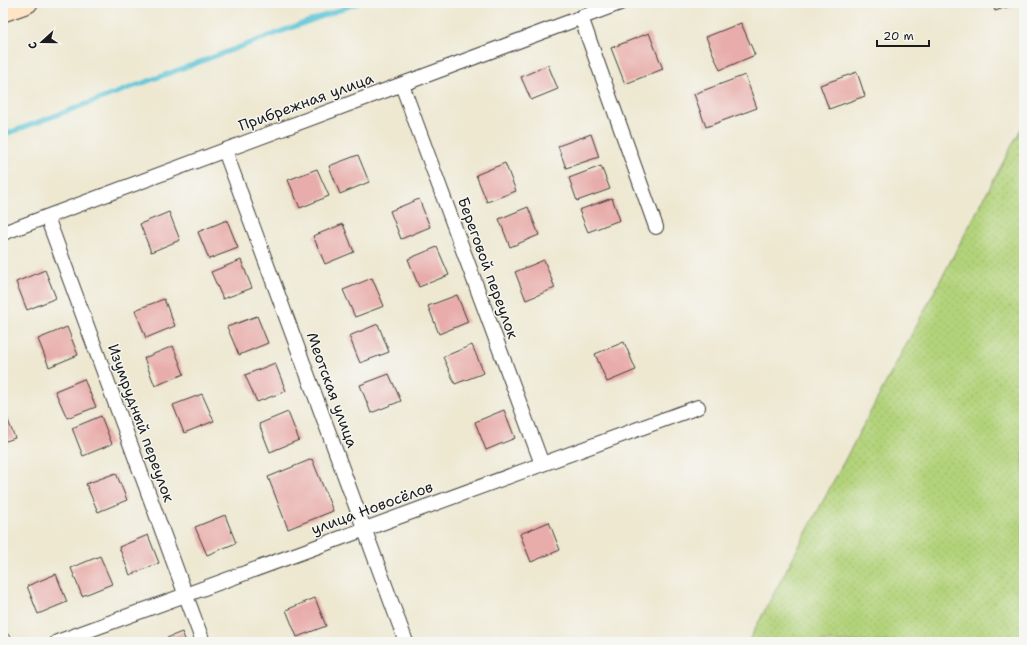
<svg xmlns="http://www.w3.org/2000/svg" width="1027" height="645" viewBox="0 0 1027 645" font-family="'Shantell Sans',sans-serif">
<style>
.grass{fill:url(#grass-dots);stroke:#68784b}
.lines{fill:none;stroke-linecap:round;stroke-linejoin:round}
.stream{stroke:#5bc4d7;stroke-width:5}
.building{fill:#e8adab}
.minor-casing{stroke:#3c3b37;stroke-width:16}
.secondary-casing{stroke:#3c3b37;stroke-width:21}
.minor{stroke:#fff;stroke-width:14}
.secondary{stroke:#ffe4c6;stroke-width:19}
.labels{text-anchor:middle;stroke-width:3;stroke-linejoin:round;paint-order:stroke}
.street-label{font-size:15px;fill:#1c1c1c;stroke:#f6f6f2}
</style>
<defs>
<pattern id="grass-dots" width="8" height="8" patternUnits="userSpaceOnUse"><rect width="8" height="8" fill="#b3d37a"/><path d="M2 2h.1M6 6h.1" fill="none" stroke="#99b569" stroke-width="1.8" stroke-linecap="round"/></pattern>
</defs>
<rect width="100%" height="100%" fill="#f6f6f2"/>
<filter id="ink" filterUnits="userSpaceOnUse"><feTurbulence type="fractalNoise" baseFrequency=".025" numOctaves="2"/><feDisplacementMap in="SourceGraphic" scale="8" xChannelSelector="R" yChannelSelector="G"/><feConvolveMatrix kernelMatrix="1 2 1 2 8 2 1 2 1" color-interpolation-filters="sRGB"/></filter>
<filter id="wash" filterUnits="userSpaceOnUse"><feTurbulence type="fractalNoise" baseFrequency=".012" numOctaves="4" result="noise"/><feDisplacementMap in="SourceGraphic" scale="16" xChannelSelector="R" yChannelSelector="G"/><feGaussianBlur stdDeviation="0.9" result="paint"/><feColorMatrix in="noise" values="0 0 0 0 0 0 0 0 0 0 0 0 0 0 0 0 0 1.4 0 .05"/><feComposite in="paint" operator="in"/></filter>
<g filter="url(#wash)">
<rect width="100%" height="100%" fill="#eee8d1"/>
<path class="grass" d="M1024 123V642H748Z"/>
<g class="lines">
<path class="stream" d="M3 135 358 3"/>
</g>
<g id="blocks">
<path class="building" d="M993 3H1020L995 11Z
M741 23 755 55 720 70 706 37Z
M649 33 663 69 625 84 611 48Z
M548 65 558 89 531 100 521 77Z
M857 72 865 96 829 109 820 85Z
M745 75 757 108 706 127 694 94Z
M591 134 599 157 566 168 558 146Z
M358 155 369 182 340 194 329 166Z
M505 163 516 191 487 202 476 175Z
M601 166 610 189 577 201 569 178Z
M317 169 329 196 300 208 288 180Z
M612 198 620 220 588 232 579 210Z
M419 199 430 227 401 239 390 211Z
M528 207 539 235 510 247 499 219Z
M169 212 180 240 151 252 140 224Z
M227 220 238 248 209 259 198 232Z
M343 224 354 252 325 264 313 236Z
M437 247 449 275 419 287 408 259Z
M241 260 252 288 223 299 211 272Z
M544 260 555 288 526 300 515 272Z
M45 270 56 298 27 310 16 282Z
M372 278 384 306 355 317 343 290Z
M3 295 8 307 3 309Z
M457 295 468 322 439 334 428 306Z
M164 299 175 326 146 338 135 310Z
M257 316 268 343 239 355 227 327Z
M378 324 389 352 360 363 349 336Z
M67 327 78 355 49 367 38 339Z
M624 342 636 370 607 382 595 354Z
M472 345 484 373 455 384 443 357Z
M173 346 184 374 155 386 144 358Z
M275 363 286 391 257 402 245 375Z
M389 374 401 401 371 413 360 385Z
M84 379 96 407 67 418 55 391Z
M202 394 214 421 184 433 173 405Z
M3 408 15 438 3 442Z
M504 410 515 438 486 450 475 422Z
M288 412 299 440 270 452 259 424Z
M101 416 112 444 83 456 72 428Z
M312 459 333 511 288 529 268 477Z
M116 473 127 500 98 512 86 484Z
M225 515 236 543 207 555 195 527Z
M549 522 560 550 531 562 520 534Z
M148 535 159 563 130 575 119 547Z
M100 556 112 584 82 596 71 568Z
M56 574 67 602 38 614 27 586Z
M315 598 326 626 297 637 286 610Z
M182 632 186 642H157Z"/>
</g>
</g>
<g filter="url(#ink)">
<use href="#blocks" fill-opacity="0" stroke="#3c3b37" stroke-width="1"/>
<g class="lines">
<defs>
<path id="minor" d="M581 17 656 227
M402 85 542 464
M225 151 406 642
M47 217 203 642
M3 233 620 3
M3 640 4 642
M57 642 698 407"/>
<path id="secondary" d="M3 12 28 3"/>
</defs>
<use href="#minor" class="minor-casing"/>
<use href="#secondary" class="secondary-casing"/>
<use href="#minor" class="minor"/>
<use href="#secondary" class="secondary"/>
</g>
</g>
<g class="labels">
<g class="street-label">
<text transform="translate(306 102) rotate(-20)" y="5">Прибрежная улица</text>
<text transform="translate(488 268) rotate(70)" y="5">Береговой переулок</text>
<text transform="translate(332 390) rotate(70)" y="5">Меотская улица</text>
<text transform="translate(141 423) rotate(70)" y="5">Изумрудный переулок</text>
<text transform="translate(372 508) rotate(-20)" y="5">улица Новосёлов</text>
</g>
</g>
<rect width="1027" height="645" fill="none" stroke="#f6f6f2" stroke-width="16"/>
<g transform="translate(42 42) rotate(249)" stroke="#f6f6f2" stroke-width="3" paint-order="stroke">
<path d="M0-3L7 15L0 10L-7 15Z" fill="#1c1c1c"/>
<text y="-6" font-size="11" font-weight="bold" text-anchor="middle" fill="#1c1c1c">С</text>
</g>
<path d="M877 40v6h52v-6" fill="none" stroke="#1c1c1c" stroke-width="2"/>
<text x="883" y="40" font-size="12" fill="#1c1c1c" stroke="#f6f6f2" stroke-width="3" paint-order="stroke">20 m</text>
</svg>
